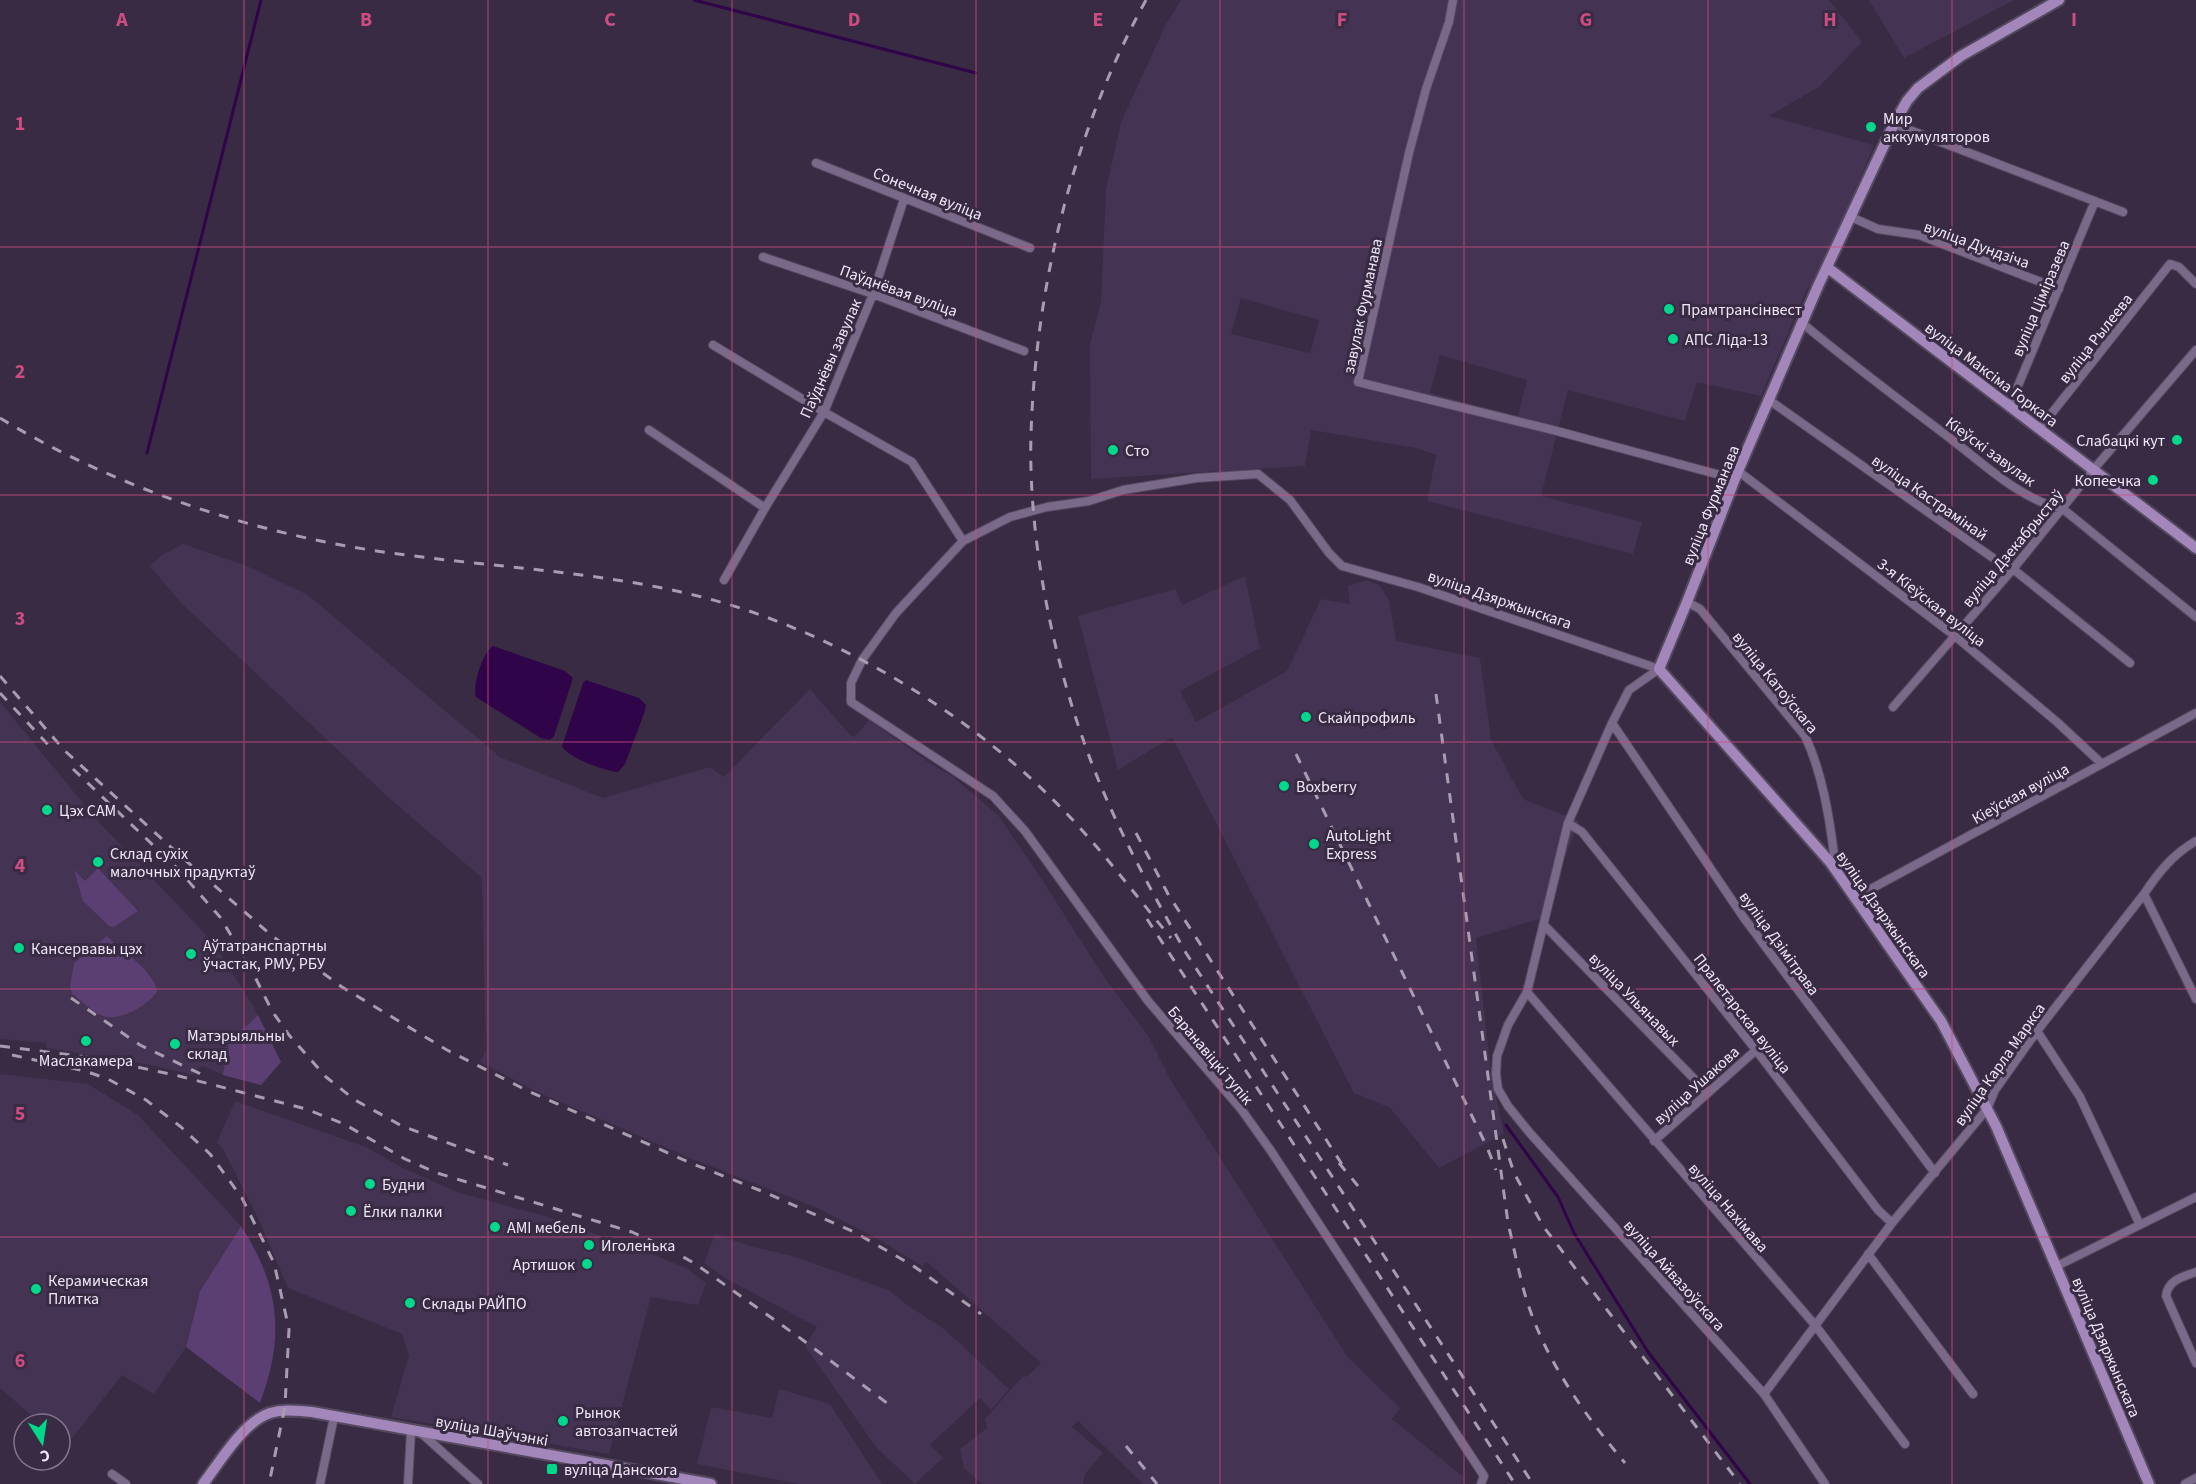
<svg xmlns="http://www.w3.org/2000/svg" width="2196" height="1484" viewBox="0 0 2196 1484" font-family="'Source Sans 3',sans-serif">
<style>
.built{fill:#443352;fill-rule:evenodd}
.green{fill:#5b3e72}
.water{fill:#300448}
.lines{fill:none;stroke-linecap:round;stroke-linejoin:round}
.stream{stroke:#300448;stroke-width:3}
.street-casing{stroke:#554960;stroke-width:10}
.secondary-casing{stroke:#554960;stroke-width:14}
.street{stroke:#7a6989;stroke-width:8}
.secondary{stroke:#a387ba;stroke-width:10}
.rail{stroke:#a79db0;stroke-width:3;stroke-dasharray:10 10;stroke-linecap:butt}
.grid{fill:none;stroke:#cd4c82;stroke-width:1.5;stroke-opacity:0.55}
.poi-dot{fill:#00d98c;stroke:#382b43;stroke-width:2}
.labels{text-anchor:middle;stroke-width:6;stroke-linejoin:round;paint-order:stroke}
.poi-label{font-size:16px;fill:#efe7f7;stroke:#382b43;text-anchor:start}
.street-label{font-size:16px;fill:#efe7f7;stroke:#382b43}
.grid-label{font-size:20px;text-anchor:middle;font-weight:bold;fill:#cd4c82;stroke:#382b43;stroke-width:6;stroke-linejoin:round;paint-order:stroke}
</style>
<rect width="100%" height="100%" fill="#382b43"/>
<path class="built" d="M1181 0H1829L1862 42 1819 87 1769 116 1874 145 1821 273 1807 289 1761 396 1697 382 1685 421 1568 390 1541 496 1642 522 1633 554 1427 501 1436 455 1416 448 1311 430 1305 466 1091 479 1090 344 1101 302 1106 189 1121 122 1166 24ZM1241 298 1319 320 1310 353 1231 334ZM1440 355 1527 380 1518 416 1430 393Z
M1869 0H2014L1904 58Z
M183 544 247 566 308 595 500 757 603 798 710 767 724 777 810 689 850 735 855 737 869 720 930 763 952 776 998 815 1041 878 1104 977 1149 1037 1170 1079 1347 1356 1400 1408 1392 1419 1465 1478 1461 1484H1143L1078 1421 1072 1427 1103 1453 1085 1474 1083 1484H982L964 1468 960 1449 987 1428 985 1419 1022 1377 1028 1376 1041 1363 927 1262 922 1266 876 1238 817 1208 690 1158 535 1091 480 1062 486 1050 482 878 387 796 181 603 150 566 162 555Z
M1245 576 1260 648 1180 691 1196 722 1287 671 1321 599 1350 604 1348 586 1367 580 1379 585 1389 600 1396 641 1480 658 1491 740 1523 799 1579 821 1542 918 1476 938 1491 1073 1504 1134 1439 1168 1390 1108 1354 1093 1172 737 1118 770 1078 616 1175 589 1182 605Z
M0 702 97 820 213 942 253 1006 281 1062 261 1085 223 1075 203 1066 194 1071 193 1075 150 1065 46 1048V1043L0 1039Z
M0 1074 88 1084 138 1115 241 1226 200 1291 186 1347 154 1394 122 1375 66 1446 60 1441V1424H41L0 1388Z
M235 1101 366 1147 401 1167 457 1192 545 1216 647 1252 686 1268 706 1283 698 1305 651 1297 609 1454 391 1417 409 1355 402 1334 288 1288 258 1218 224 1151 217 1142Z
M715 1234 750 1246 792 1256 889 1290 906 1304 944 1329 1009 1389 991 1410 980 1398 930 1445 943 1458 915 1484 876 1447 805 1346 817 1327 723 1277 724 1274 722 1276 704 1263Z
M779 1389 830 1404 882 1484H799L697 1464 711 1407 772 1418Z"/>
<path class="green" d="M98 868 138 911 114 927 109 926 83 901 74 870 85 881Z
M107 936C120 950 157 973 157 992 148 1005 120 1022 103 1016 92 1012 81 1000 72 994L70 986 74 963Z
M258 1015 281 1062 261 1085 223 1075 229 1043Z
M241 1226C280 1286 285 1337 260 1403L186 1347 200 1291Z"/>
<path class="water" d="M493 646 565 671 573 678 554 736 550 740 541 738 476 697C472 686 483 652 493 646Z
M586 680 639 698 646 705 645 711 625 764 618 772C605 771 568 758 562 746L583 683Z"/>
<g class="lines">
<path class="stream" d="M694 0 976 73
M147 453 261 0
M1506 1125 1558 1197 1574 1233 1648 1352 1750 1484"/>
<defs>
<path id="street" d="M1453 0 1449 22 1426 89 1409 153 1358 382 1553 430 1735 479
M1894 124 2123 212
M816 163 1030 248
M1851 217 1878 229 1919 235 2059 289
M763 257 873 294 1024 351
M1802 323C1850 363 1901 401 1951 439 1984 464 2021 500 2063 509L2196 617
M713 345 824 412 912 462 963 541
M1769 400 2003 565 2013 569 2130 663
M2010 405 2095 201
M2040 428 2170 264 2179 267 2196 284
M649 430 765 508
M1738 471 1955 636 2057 722 2101 763
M724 580 765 508 824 412 873 294 904 199
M1687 602 1700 609 1805 736C1822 772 1829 815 1834 854L1830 862
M1659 669 1629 690 1612 723 1568 823 1527 992 1508 1025 1497 1056 1496 1074 1498 1089 1508 1106 1529 1132 1764 1394 1825 1484
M1893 707 2013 569 2093 470 2196 350
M1612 723 1744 918 1935 1173
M1568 823 1582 832 1756 1050 1878 1210 1892 1223
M2144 894 2196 999
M1856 897 2196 713
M1544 925 1708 1093
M1527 992 1815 1325 1905 1444
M2037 1031 2080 1097 2140 1225
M1654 1141 1756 1050
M1868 1254 1973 1394
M2057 1266 2196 1197
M2196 1272C2182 1277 2168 1280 2166 1296L2196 1363
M1764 1394 1892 1223 1987 1109 1995 1090 2037 1031 2144 894C2158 873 2173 854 2196 841
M421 1433 478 1484
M112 1474 126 1484
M320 1484 334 1417
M408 1484 411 1431
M1481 1484 1484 1476 1271 1151 1241 1109 1148 1001 1025 831 993 796 851 702V683L862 660 896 613 963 541 1010 517 1047 507 1089 501 1123 490 1197 478 1258 474 1290 500 1329 553 1342 566 1418 587 1659 669
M2185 1484 2196 1478"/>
<path id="secondary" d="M2059 0 1961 56 1918 88 1907 101 1894 124 1818 286 1738 471 1687 602 1659 669 1830 862 1941 1021 1996 1126 2149 1484
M1828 268 2196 548
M203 1484C220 1462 243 1422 270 1413 284 1409 298 1411 312 1412L711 1484"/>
</defs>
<use href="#street" class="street-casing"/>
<use href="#secondary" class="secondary-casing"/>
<use href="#street" class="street"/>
<use href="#secondary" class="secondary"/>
<path class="rail" d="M1146 0C1073 133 1036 283 1031 434 1028 533 1051 651 1085 745 1111 818 1148 885 1186 953L1533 1484
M0 418C120 491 267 538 406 555 527 571 651 574 766 617 877 658 987 729 1069 816 1105 854 1137 897 1171 938
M0 676 65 751 184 859 271 935 342 987 447 1050 528 1091 693 1164 764 1192 854 1232 912 1265 981 1314
M0 693 53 750
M1436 694 1508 1223C1514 1248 1519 1274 1526 1298 1545 1360 1584 1414 1625 1463
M1296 754 1487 1147 1496 1170
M73 769 176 867 220 917 249 965 272 1011 289 1035 326 1077 355 1100 402 1126 508 1165
M1136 833 1168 894 1345 1169
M1147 919 1515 1484
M71 998 140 1045 205 1076
M0 1046 95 1058 179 1076 306 1109 344 1124 405 1159 437 1173 632 1232 665 1247 694 1263 800 1338 891 1406
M12 1055 85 1071 108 1079 146 1100 181 1127 210 1154 242 1198 274 1263 289 1329 285 1406 269 1484
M1503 1139 1514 1173 1543 1226 1740 1484
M1339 1163 1358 1186
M1126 1446 1157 1484"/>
</g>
<path class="grid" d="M244 0V1484M488 0V1484M732 0V1484M976 0V1484M1220 0V1484M1464 0V1484M1708 0V1484M1952 0V1484M0 247H2196M0 495H2196M0 742H2196M0 989H2196M0 1237H2196"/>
<g class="poi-dot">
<circle cx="1871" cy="127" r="6"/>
<circle cx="1669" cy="309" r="6"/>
<circle cx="1673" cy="339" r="6"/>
<circle cx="2177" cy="440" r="6"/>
<circle cx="1113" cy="450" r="6"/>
<circle cx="2153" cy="480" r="6"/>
<circle cx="1306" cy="717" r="6"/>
<circle cx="1284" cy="786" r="6"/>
<circle cx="47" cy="810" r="6"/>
<circle cx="1314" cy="844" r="6"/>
<circle cx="98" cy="862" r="6"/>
<circle cx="19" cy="948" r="6"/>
<circle cx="191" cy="954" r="6"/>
<circle cx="86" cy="1041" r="6"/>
<circle cx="175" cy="1044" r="6"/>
<circle cx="370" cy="1184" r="6"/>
<circle cx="351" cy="1211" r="6"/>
<circle cx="495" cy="1227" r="6"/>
<circle cx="589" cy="1245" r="6"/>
<circle cx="587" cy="1264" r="6"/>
<circle cx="36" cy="1289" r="6"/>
<circle cx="410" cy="1303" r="6"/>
<circle cx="563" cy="1421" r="6"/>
<rect x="546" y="1463" width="12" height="12" rx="3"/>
</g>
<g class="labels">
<g class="poi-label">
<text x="1883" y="124">Мир<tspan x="1883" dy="18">аккумуляторов</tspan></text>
<text x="1681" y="315">Прамтрансінвест</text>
<text x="1685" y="345">АПС Ліда-13</text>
<text x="2165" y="446" text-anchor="end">Слабацкі кут</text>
<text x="1125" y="456">Сто</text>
<text x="2141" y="486" text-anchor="end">Копеечка</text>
<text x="1318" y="723">Скайпрофиль</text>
<text x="1296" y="792">Boxberry</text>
<text x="59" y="816">Цэх САМ</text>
<text x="1326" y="841">AutoLight<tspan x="1326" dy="18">Express</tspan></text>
<text x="110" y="859">Склад сухіх<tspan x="110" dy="18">малочных прадуктаў</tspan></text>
<text x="203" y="951">Аўтатранспартны<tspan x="203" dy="18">ўчастак, РМУ, РБУ</tspan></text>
<text x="31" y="954">Кансервавы цэх</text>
<text x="187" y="1041">Матэрыяльны<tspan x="187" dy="18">склад</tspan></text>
<text x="86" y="1066" text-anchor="middle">Маслакамера</text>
<text x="382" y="1190">Будни</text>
<text x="363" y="1217">Ёлки палки</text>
<text x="507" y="1233">AMI мебель</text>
<text x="601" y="1251">Иголенька</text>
<text x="575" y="1270" text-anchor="end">Артишок</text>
<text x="48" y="1286">Керамическая<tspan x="48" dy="18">Плитка</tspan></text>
<text x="422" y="1309">Склады РАЙПО</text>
<text x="575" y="1418">Рынок<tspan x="575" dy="18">автозапчастей</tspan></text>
<text x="564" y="1475">вуліца Данскога</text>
</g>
<g class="street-label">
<text transform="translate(928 193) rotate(22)" y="6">Сонечная вуліца</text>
<text transform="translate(1977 244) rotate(20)" y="6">вуліца Дундзіча</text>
<text transform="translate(899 290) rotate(20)" y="6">Паўднёвая вуліца</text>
<text transform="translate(2040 298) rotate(-67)" y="6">вуліца Ціміразева</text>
<text transform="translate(1362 306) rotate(-78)" y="6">завулак Фурманава</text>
<text transform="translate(2095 338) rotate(-52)" y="6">вуліца Рылеева</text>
<text transform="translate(830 358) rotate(-66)" y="6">Паўднёвы завулак</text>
<text transform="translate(1992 374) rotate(37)" y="6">вуліца Максіма Горкага</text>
<text transform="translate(1991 451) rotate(36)" y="6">Кіеўскі завулак</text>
<text transform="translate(1930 497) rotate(35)" y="6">вуліца Кастрамінай</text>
<text transform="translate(1710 505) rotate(-68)" y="6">вуліца Фурманава</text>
<text transform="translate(2012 548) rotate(-50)" y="6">вуліца Дзекабрыстаў</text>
<text transform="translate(1500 599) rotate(19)" y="6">вуліца Дзяржынскага</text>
<text transform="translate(1932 602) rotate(38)" y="6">3-я Кіеўская вуліца</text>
<text transform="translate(1776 682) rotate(51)" y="6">вуліца Катоўскага</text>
<text transform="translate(2020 793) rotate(-29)" y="6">Кіеўская вуліца</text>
<text transform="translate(1884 914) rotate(55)" y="6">вуліца Дзяржынскага</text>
<text transform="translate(1780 943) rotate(54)" y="6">вуліца Дзімітрава</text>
<text transform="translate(1635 999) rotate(46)" y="6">вуліца Ульянавых</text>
<text transform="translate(1743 1013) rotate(52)" y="6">Пралетарская вуліца</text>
<text transform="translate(1211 1055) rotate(50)" y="6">Баранавіцкі тупік</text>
<text transform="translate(1999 1064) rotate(-55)" y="6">вуліца Карла Маркса</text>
<text transform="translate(1696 1085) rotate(-42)" y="6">вуліца Ушакова</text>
<text transform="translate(1729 1207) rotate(49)" y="6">вуліца Нахімава</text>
<text transform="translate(1675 1275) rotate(48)" y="6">вуліца Айвазоўскага</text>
<text transform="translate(2107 1347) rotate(67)" y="6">вуліца Дзяржынскага</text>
<text transform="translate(492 1430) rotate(10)" y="6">вуліца Шаўчэнкі</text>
</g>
</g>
<g class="grid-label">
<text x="122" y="26">A</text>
<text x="366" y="26">B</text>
<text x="610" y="26">C</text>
<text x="854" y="26">D</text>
<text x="1098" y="26">E</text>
<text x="1342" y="26">F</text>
<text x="1586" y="26">G</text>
<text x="1830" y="26">H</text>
<text x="2074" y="26">I</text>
<text x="20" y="130">1</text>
<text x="20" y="378">2</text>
<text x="20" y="625">3</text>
<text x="20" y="872">4</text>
<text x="20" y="1120">5</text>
<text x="20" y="1367">6</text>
</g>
<g transform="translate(42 1442) rotate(168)"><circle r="28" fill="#382b43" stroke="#81768b" stroke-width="1.5"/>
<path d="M0-4.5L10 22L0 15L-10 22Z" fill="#00d98c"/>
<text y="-9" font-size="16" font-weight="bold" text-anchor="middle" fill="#efe7f7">С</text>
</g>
</svg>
